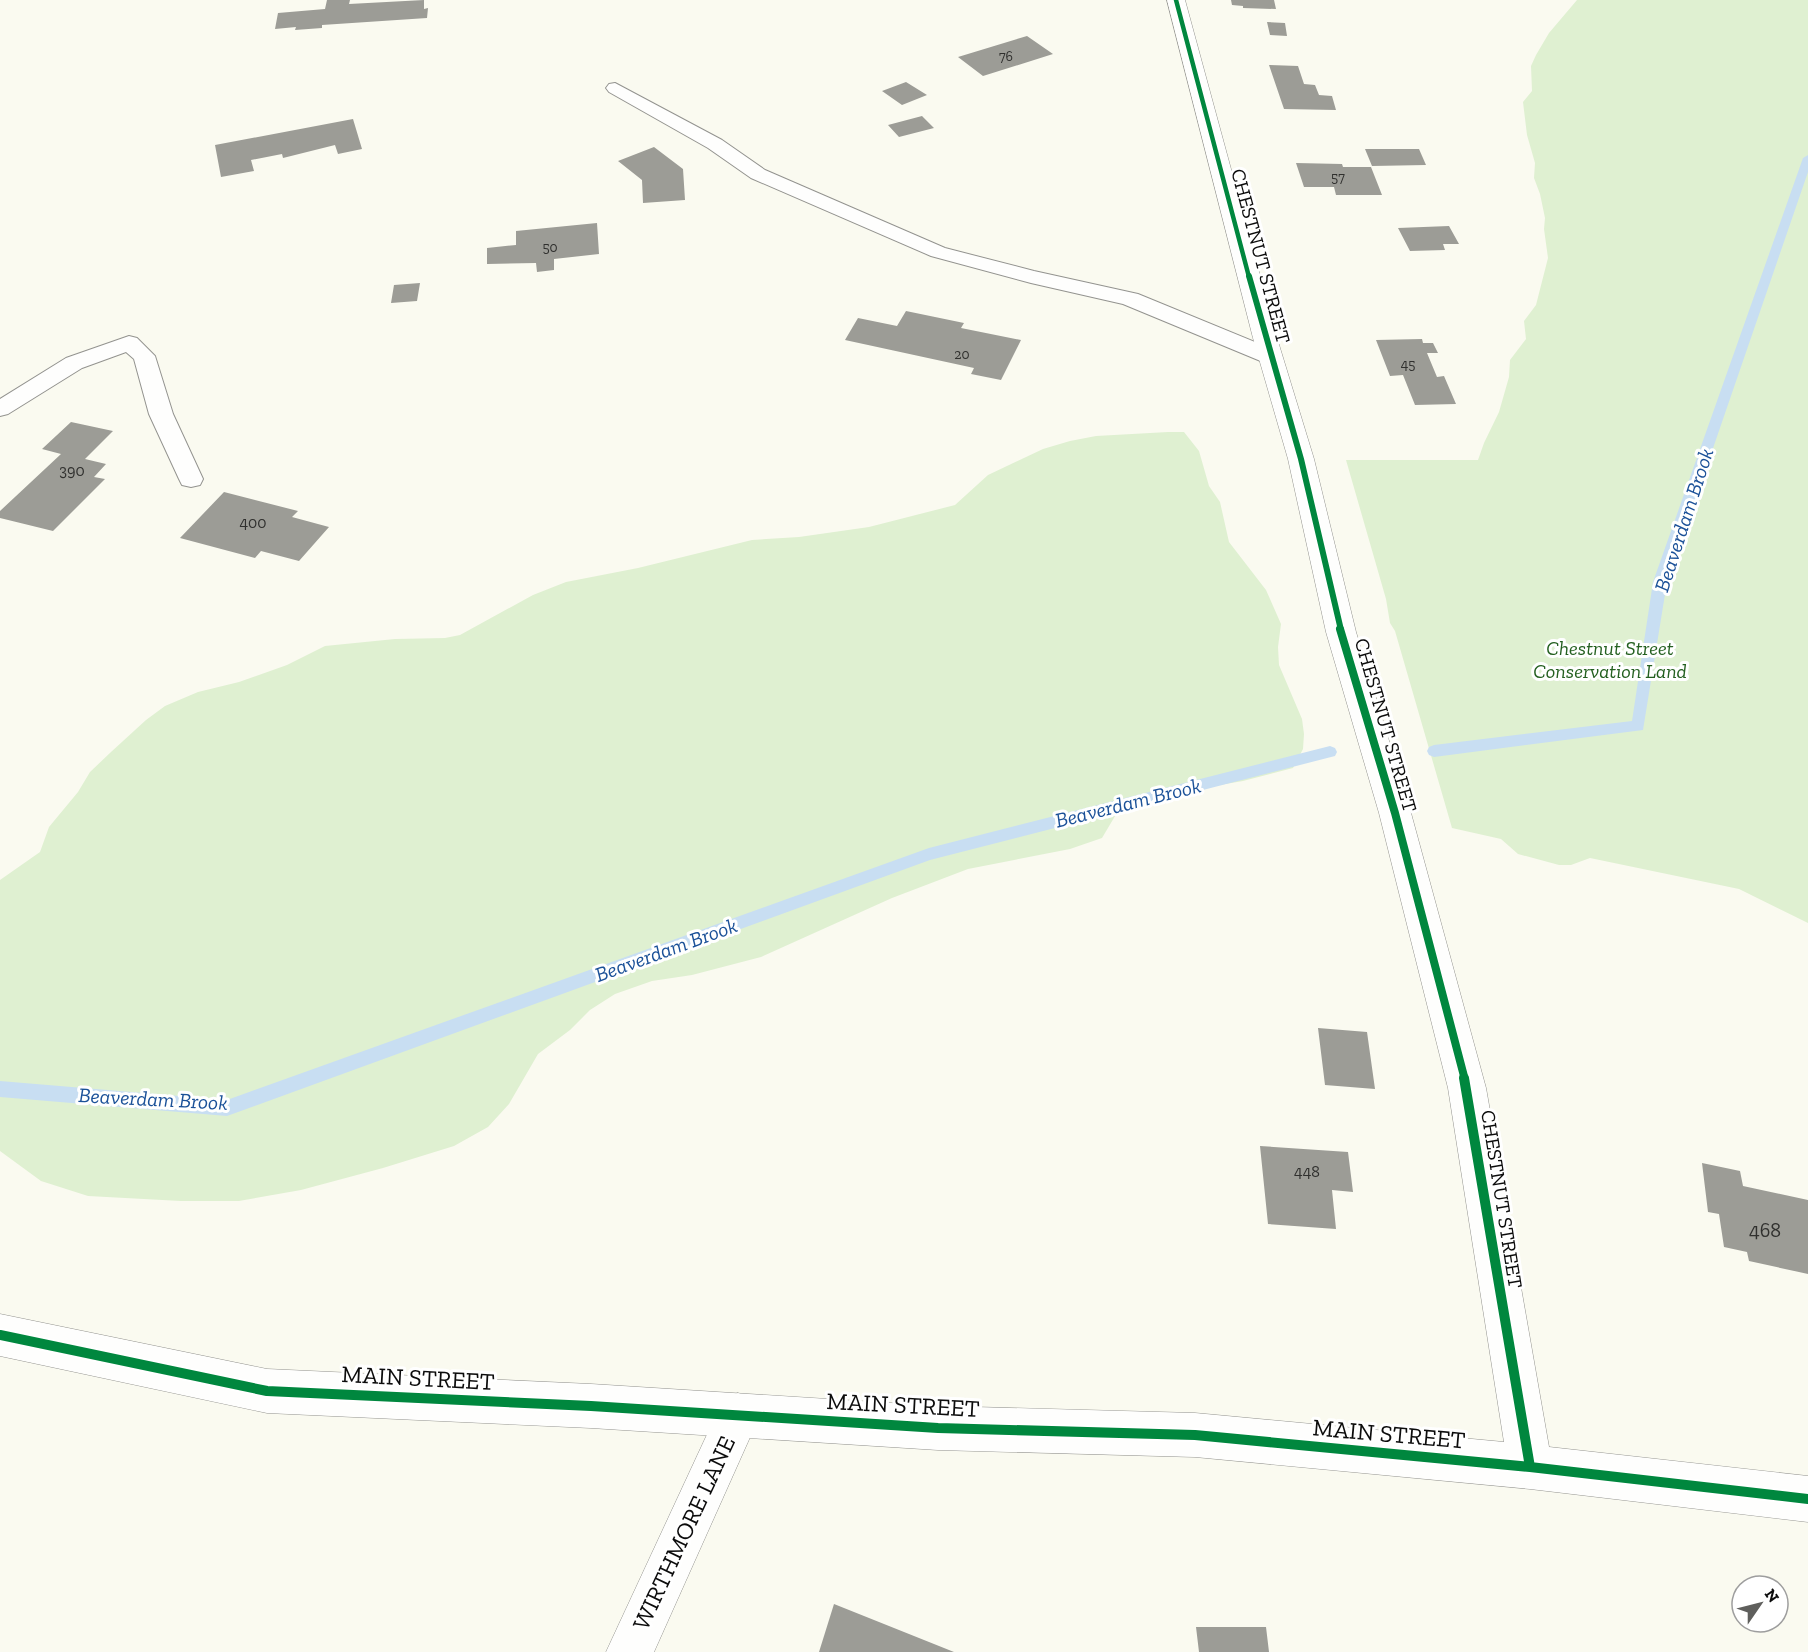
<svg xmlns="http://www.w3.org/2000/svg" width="1808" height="1652" viewBox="0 0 1808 1652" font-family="'Zilla Slab',serif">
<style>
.green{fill:#dff0d1}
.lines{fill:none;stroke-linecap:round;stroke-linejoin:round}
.stream{fill:#c8def2;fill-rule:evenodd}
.building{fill:#9c9c96}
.service-casing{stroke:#93938f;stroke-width:2}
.minor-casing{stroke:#93938f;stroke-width:1}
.tertiary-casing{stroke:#93938f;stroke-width:1}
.service{fill:#fefefd;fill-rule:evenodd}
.minor{fill:#fefefd;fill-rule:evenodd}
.tertiary{fill:#fefefd;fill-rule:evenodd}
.cycleway-far3-casing{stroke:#fff;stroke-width:7}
.cycleway-far2-casing{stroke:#fff;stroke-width:9}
.cycleway-far1-casing{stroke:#fff;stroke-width:11}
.cycleway-casing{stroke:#fff;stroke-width:14}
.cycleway-far3{stroke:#00873e;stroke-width:4.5}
.cycleway-far2{stroke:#00873e;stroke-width:6}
.cycleway-far1{stroke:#00873e;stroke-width:8}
.cycleway{stroke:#00873e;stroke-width:10}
.labels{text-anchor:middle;stroke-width:6;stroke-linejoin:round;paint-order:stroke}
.far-number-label{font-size:14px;fill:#30302e}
.number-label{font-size:16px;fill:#30302e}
.street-label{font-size:20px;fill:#0c0c0c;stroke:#fff}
.park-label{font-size:20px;font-style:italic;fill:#246020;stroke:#fff}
.near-number-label{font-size:20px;fill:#30302e}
.water-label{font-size:21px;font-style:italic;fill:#1b5198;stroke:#fff}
.near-street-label{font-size:24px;fill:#0c0c0c;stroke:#fff}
</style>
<rect width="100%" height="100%" fill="#fafaf0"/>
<path class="green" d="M1577 0H1808V923L1739 889 1590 858 1571 865H1559L1518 854 1501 839 1452 828 1395 631 1390 623 1386 599 1346 460H1478L1484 443 1499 412 1509 377 1510 360 1526 339 1524 321 1536 305 1548 258 1544 229 1545 218 1540 194 1534 178 1535 163 1527 135 1523 102 1532 91 1531 66 1536 55 1549 33Z
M1168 432H1184L1199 451 1209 486 1220 502 1229 542 1266 590 1281 624 1278 647 1279 665 1302 719 1304 734 1303 749 1293 768 1243 781 1143 798 1121 806 1102 838 1070 849 968 869 892 898 761 957 692 975 652 981 615 994 590 1010 570 1030 538 1054 509 1104 488 1127 454 1146 383 1168 301 1190 239 1201H181L88 1196 41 1181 0 1151V880L40 852 49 827 78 792 90 772 111 752 146 720 165 706 198 692 239 682 287 665 325 646 395 639 445 638 460 635 533 595 566 582 638 568 752 540 799 537 869 527 955 505 988 475 1043 449 1070 441 1096 436Z"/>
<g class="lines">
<path class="stream" d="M1808 155V172L1667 582 1643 730 1434 757 1429 755 1427 751 1429 747 1434 745 1632 721 1653 582 1803 158Z
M1330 746 1335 748 1337 752 1335 756 930 860 227 1116 0 1097V1081L227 1100 929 848Z"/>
</g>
<path class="building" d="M327 0H350L349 4 424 0V9L428 8 427 18 322 25V28L295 30 296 27 275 29 278 13 325 9Z
M1231 0H1274L1276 9 1243 8V6L1232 5Z
M1267 22 1285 23 1287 36 1270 35Z
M1027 36 1053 54 983 76 958 57Z
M1269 65 1298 66 1304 84 1315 85 1319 95 1332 96 1336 110 1284 109Z
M906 82 927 95 902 105 882 91Z
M922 116 934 128 899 137 888 125Z
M353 119 362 149 338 154 335 145 283 158 282 154 251 160 254 171 221 177 215 145Z
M654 147 683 169 685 200 643 203 642 180 618 161Z
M1365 149H1419L1426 165 1372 166Z
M1296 163 1342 164 1343 167H1371L1382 195H1336L1334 187H1304Z
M597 223 599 254 554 259V270L537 272 536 263 487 264V248L516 245V231Z
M1449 226 1459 244H1443L1445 250 1410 251 1398 228Z
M420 283 417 301 391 303 394 285Z
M906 311 964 323 961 328 1021 340 1001 380 971 374 974 368 845 340 858 318 897 326Z
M1422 339 1423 343H1433L1438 353H1427L1437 377 1444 376 1456 404 1415 405 1403 375 1390 376 1376 340Z
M71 422 113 431 85 459 106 464 94 477 105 479 53 531 0 518V511L61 454 42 449Z
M224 492 298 511 292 517 329 527 299 561 261 551 255 558 180 538Z
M1318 1028 1367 1032 1375 1089 1325 1085Z
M1260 1146 1348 1152 1353 1192 1332 1190 1336 1229 1268 1224Z
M1702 1163 1740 1171 1743 1186 1808 1200V1274L1749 1261 1747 1252 1724 1247 1719 1214 1708 1212Z
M834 1604 954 1652H819Z
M1196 1627H1266L1269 1652H1199Z"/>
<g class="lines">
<defs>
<path id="service" d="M615 83 722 140 765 170 945 248 1034 271 1138 294 1279 352 1282 357 1279 362 1271 364 1263 362 1123 304 1031 283 931 256 751 178 708 148 609 92 606 88 609 84Z
M129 336 137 338 155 356 173 414 203 479 200 485 191 487 182 485 179 479 149 414 134 359 126 352 82 368 8 414 0 416V399L66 358Z"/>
<path id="minor" d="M738 1393 753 1400 760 1415 654 1652H606L723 1400Z"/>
<path id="tertiary" d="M1167 0H1185L1277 338 1314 459 1356 632 1411 813 1486 1088 1549 1447 1808 1476V1522L1530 1489 1195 1457 938 1450 591 1428 267 1413 0 1356V1314L267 1369 591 1384 938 1406 1195 1413 1504 1442 1448 1088 1379 813 1326 632 1288 459 1253 338Z"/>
</defs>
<use href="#service" class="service-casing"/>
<use href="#minor" class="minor-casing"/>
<use href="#tertiary" class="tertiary-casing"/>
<use href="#service" class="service"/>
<use href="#minor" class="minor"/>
<use href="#tertiary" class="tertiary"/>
<defs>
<path id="cycleway-far3" d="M1176 0 1249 277"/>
<path id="cycleway-far2" d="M1249 276 1301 459 1341 630"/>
<path id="cycleway-far1" d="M1340 629 1395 813 1465 1080"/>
<path id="cycleway" d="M1464 1078 1530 1467
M0 1335 267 1391 591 1406 938 1428 1195 1435 1530 1467 1808 1499"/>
</defs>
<use href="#cycleway-far3" class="cycleway-far3-casing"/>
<use href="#cycleway-far2" class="cycleway-far2-casing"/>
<use href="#cycleway-far1" class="cycleway-far1-casing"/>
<use href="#cycleway" class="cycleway-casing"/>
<use href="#cycleway-far3" class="cycleway-far3"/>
<use href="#cycleway-far2" class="cycleway-far2"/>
<use href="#cycleway-far1" class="cycleway-far1"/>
<use href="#cycleway" class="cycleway"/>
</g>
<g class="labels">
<g class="far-number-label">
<text x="1006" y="61">76</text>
<text x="1338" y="182">57</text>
<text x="550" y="252">50</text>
<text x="962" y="359">20</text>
<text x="1408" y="369">45</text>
</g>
<g class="number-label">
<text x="72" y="476">390</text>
<text x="253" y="528">400</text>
<text x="1307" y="1177">448</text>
</g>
<g class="street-label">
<text transform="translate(1261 256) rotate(75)" y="7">CHESTNUT STREET</text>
<text transform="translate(1386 725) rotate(74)" y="7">CHESTNUT STREET</text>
<text transform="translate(1502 1199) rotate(81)" y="7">CHESTNUT STREET</text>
</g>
<g class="park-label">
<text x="1610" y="655">Chestnut Street<tspan x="1610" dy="23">Conservation Land</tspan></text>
</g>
<g class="near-number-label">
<text x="1765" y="1237">468</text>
</g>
<g class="water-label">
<text transform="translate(1684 520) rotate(-72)" y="7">Beaverdam Brook</text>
<text transform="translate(1128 803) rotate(-14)" y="7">Beaverdam Brook</text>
<text transform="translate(666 950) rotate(-20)" y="7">Beaverdam Brook</text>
<text transform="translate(153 1099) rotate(3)" y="7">Beaverdam Brook</text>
</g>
<g class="near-street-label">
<text transform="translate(418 1378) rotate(3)" y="8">MAIN STREET</text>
<text transform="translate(903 1405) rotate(3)" y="8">MAIN STREET</text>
<text transform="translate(1389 1434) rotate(5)" y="8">MAIN STREET</text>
<text transform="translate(684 1533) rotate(-65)" y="8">WIRTHMORE LANE</text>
</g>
</g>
<g transform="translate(1760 1604) rotate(55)"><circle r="28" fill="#ffffff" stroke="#9e9e9e" stroke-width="1.5"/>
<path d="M0-4.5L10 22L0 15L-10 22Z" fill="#5f5f5c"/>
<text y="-9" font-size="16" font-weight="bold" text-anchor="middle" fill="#0c0c0c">N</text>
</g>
</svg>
